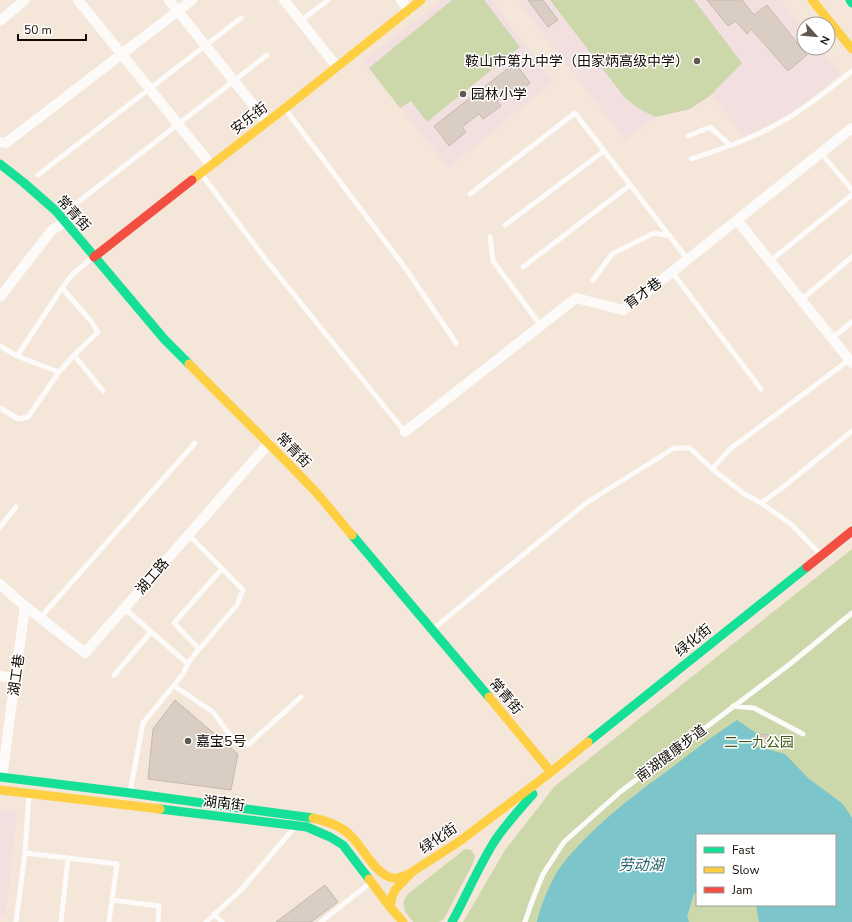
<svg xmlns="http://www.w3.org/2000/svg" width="852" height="922" viewBox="0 0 852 922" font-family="'Nunito Sans','Noto Sans SC',sans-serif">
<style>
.education{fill:#f2dfe0}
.green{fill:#ccd7aa;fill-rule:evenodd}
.water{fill:#7cc5cb}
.building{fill:#dacec4;stroke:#c5b9b0}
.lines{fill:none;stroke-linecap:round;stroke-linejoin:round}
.lane{stroke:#fdfbf9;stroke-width:5}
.street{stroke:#fdfbf9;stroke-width:10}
.fast{stroke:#16e098;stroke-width:9}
.slow{stroke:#ffcf43;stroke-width:9}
.jam{stroke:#f24e42;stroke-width:9}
.poi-dot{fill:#60574e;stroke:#fff;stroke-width:1.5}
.labels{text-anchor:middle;stroke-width:3;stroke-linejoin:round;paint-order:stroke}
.poi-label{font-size:14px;fill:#110a03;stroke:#fff;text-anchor:start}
.street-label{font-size:14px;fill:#110a03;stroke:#fff}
.park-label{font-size:14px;fill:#415a1b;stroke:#fff}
.water-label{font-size:15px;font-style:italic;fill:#246169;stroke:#fff}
</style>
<rect width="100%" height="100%" fill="#f4e6d8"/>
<path class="education" d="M442 0H491L553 81 449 168 363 61Z
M517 0H781L804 28V48H820L840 73 821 90 791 113 744 137 711 95 690 109 656 117 625 140Z
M0 810 17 812 6 915 0 916Z"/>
<path class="green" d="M452 0H484L520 47 427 122 411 101 400 108 369 68Z
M550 0H694L742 63 711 95 690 109 656 117 641 110 625 98Z
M852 549V922H463L505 850 555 786ZM697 835H835V905H697Z
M465 849 471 850 475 856 473 863 444 919 439 922H413L405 911 403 902 408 894Z"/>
<path class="water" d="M737 720 756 733V746L785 754 808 778 843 804 852 818V922H759L756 905H835V835H697V892L694 894 687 917 689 922H537C540 907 552 878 561 866 591 828 631 797 670 769 692 752 714 735 737 720Z"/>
<path class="building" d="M528 0H543L558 20 548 27Z
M707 0H742L754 15 767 5 807 55 788 71 751 29 747 34 736 21 728 26Z
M515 63 530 83 518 93 514 88 497 101 501 106 483 119 479 114 462 127 466 132 449 146 434 126Z
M175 700 238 754 231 790 148 779 153 729Z
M761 734 772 736 770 744 760 742Z
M325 885 338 902 311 922H276Z"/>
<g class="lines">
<path class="lane" d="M301 21 328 0
M285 109 406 269 456 343
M688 136 710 127 730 145
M821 153 852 190
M691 159C721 149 752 139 779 123 805 109 829 89 852 71
M38 175 241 18
M202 175 266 260 405 432
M470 194 575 113 688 260
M73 206 267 55
M505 225 604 151
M490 237 493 261 541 326
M770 261 852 195
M523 267 630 185
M672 272 761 389
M593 280 612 254 654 233 670 236
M801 300 852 257
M832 338 852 322
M0 346 17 356 59 372
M74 355 103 391
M17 356 62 288 72 275 93 257
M0 408 18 419 28 417 59 372 74 355 98 332 91 321 62 288
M712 469 730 449 849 360
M761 503 791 524 820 554
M0 527 16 507
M124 608 188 664
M40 618 195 443
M433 629 586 503 674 448H690L712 469 743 493 761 503 782 488 852 431
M199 649 174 623 222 569
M114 675 151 632
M174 686 213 712 235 742 240 745 249 744 301 697
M733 706 754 708 803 734
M130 792 143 723 183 674 190 660 237 605 243 590 188 534
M25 853 68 858 61 922
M68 858 117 864 109 922
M112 900 159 906 158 922
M214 914 222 922
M16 922 25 853 29 794
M206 922 240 891 294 828
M321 922 370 883
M525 922 531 904 543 874 564 842 620 792 790 664 852 613"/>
<path class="street" d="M78 0 211 165
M169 0 267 122
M284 0 337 67
M401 0 409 10
M0 21 25 0
M0 142 6 143 192 0
M737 220 852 363
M0 297 52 230 65 222
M405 432 576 298 623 310 677 268 852 128
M0 584 13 596 25 606 2 777
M25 606 85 653 269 443
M0 676 15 678"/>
<path class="fast" d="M850 0 852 3
M0 164 23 182 56 211 165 340 189 364
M352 535 489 697
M588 742 807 567
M0 777 130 793 313 818
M160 809 307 827 330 837 343 845 369 879
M452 922C466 896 478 868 494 842 505 825 519 810 533 794"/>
<path class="slow" d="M812 0 852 49
M192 180 284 109 421 0
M189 364C230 406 272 446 312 488 326 503 339 520 352 535
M489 697 551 772
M0 790 160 809
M313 818C327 821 340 825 350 835 363 847 375 875 393 878 399 879 406 875 411 873
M369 879 390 907 403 922
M390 907 392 897 395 890 412 872 460 841 551 772 588 742"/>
<path class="jam" d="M94 257 192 180
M807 567 852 531"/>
</g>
<g class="poi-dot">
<circle cx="697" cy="61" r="4"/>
<circle cx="463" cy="94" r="4"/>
<circle cx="188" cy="741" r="4"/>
</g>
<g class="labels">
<g class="poi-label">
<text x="689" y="66" text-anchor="end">鞍山市第九中学（田家炳高级中学）</text>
<text x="471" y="99">园林小学</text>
<text x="196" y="746">嘉宝5号</text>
</g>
<g class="street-label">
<text transform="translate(249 118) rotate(-38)" y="5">安乐街</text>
<text transform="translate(74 213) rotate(48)" y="5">常青街</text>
<text transform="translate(643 293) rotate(-36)" y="5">育才巷</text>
<text transform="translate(294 450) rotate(46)" y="5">常青街</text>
<text transform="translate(152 576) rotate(-49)" y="5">湖工路</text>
<text transform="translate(693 640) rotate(-39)" y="5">绿化街</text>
<text transform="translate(16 675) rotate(-82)" y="5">湖工巷</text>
<text transform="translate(506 696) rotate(50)" y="5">常青街</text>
<text transform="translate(671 753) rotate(-37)" y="5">南湖健康步道</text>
<text transform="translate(224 803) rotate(7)" y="5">湖南街</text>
<text transform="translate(438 838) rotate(-34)" y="5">绿化街</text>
</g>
<g class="park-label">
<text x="759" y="747">二一九公园</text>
</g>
<g class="water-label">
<text x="641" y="870">劳动湖</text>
</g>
</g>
<rect x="696" y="834" width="140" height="72" fill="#ffffff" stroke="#a09d9a"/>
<rect x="704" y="847" width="20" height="6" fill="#16e098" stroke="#a09d9a"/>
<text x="732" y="854" font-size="12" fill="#110a03">Fast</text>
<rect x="704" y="867" width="20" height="6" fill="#ffcf43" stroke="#a09d9a"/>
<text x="732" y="874" font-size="12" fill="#110a03">Slow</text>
<rect x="704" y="887" width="20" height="6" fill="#f24e42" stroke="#a09d9a"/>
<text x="732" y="894" font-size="12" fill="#110a03">Jam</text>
<g transform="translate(816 36) rotate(117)"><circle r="19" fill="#ffffff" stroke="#a09d9a"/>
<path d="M0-3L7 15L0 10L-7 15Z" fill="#60574e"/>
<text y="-6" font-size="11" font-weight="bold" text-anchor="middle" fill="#110a03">N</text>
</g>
<path d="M18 34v6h68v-6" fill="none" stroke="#110a03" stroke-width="2"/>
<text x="24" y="34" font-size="12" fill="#110a03" stroke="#ffffff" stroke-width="3" paint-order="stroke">50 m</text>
</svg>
